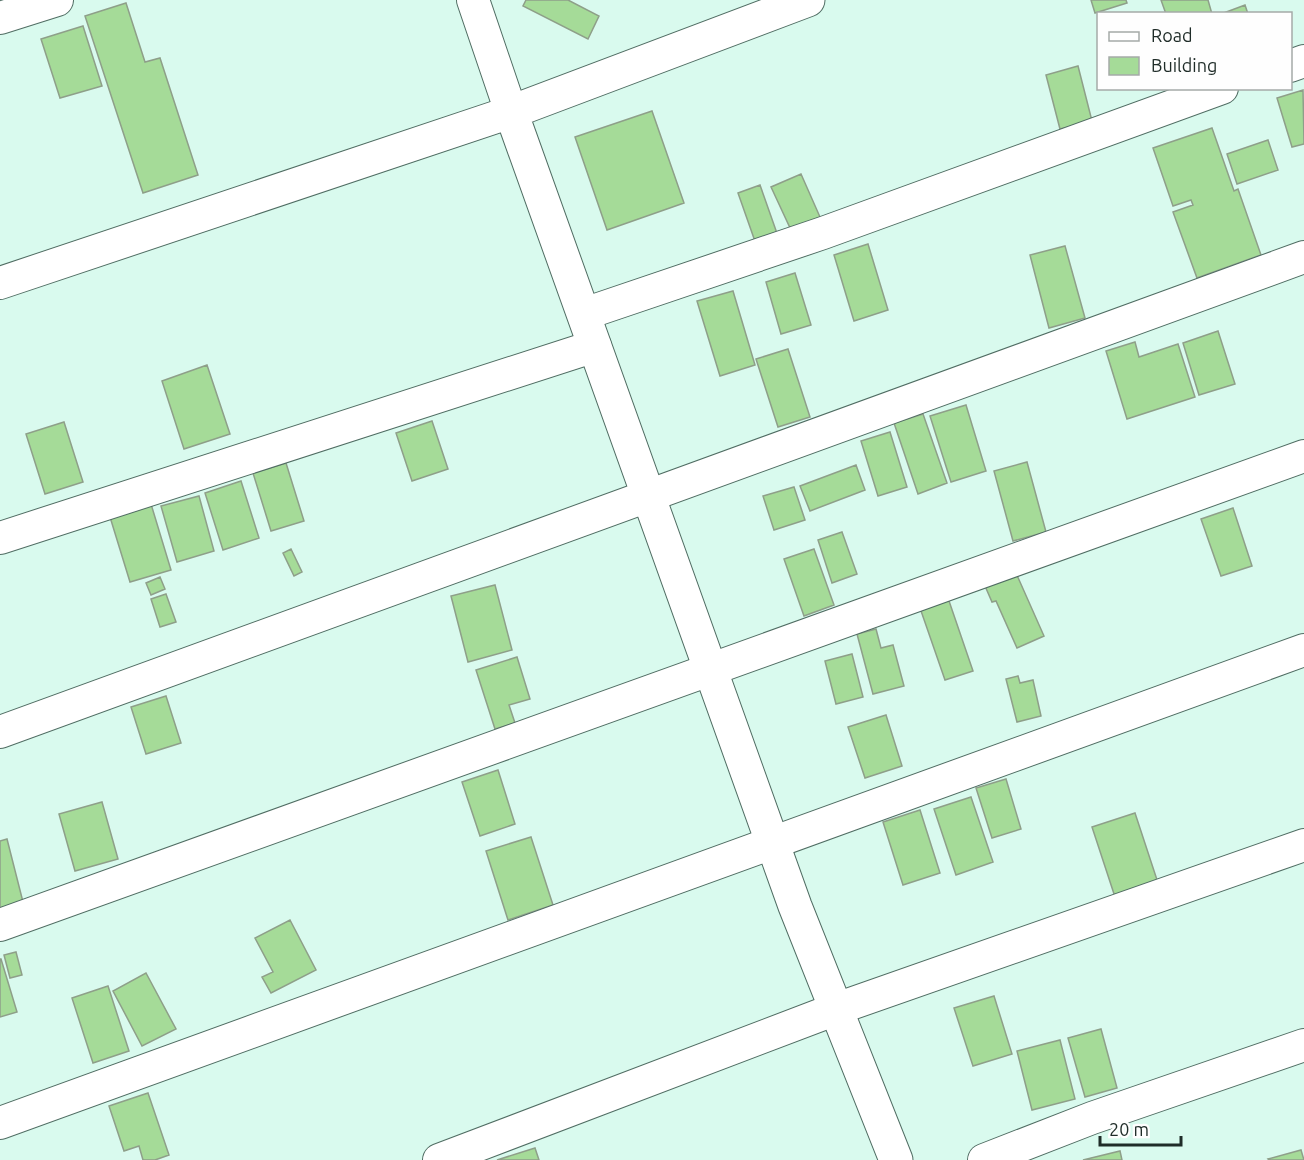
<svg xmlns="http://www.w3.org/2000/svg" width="1304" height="1160" viewBox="0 0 1304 1160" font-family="Ubuntu,sans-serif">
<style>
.building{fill:#a5db98;stroke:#8e9f89;stroke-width:1.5}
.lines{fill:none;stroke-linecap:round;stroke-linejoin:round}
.minor-casing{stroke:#506d63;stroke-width:34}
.tertiary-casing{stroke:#506d63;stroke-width:35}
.minor{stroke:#fff;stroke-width:32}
.tertiary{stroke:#fff;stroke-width:33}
</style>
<rect width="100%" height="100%" fill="#d9faee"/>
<path class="building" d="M526 0H568L599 16 588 39 523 6Z
M1091 0H1126L1127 3 1095 13Z
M1161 0H1208L1212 14H1166Z
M126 3 145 62 160 58 198 175 143 193 85 16Z
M1245 5 1248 14H1221Z
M83 26 102 86 60 98 41 39Z
M1078 66 1092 121 1060 129 1046 75Z
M1303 90 1304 144 1292 147 1277 98Z
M652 111 684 203 607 230 575 137Z
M1212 128 1234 191 1238 189 1261 255 1197 278 1173 212 1193 205 1191 200 1173 206 1153 148Z
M1268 140 1278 170 1237 184 1227 154Z
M801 174 820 217 791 230 771 187Z
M760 185 779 239 757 247 738 193Z
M868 244 888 310 854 321 834 255Z
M1065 246 1085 318 1049 328 1030 255Z
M795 273 811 325 781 334 766 282Z
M733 291 755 365 720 376 697 301Z
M1218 331 1235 384 1199 395 1183 343Z
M1135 342 1139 357 1178 344 1195 397 1127 419 1106 351Z
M788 349 810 417 778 427 756 359Z
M207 365 230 434 184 449 162 381Z
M966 405 986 471 951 482 930 416Z
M923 414 947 483 918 494 894 423Z
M432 421 448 469 412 481 396 433Z
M64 422 83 482 45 494 26 434Z
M890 432 907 487 878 496 861 441Z
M1027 462 1046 532 1013 541 994 471Z
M286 463 304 521 271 531 253 473Z
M856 465 865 490 810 511 800 486Z
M241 481 259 538 223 550 205 493Z
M794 487 805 520 774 530 763 496Z
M199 496 214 551 177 562 161 506Z
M151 504 171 570 130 582 110 517Z
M1233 508 1252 566 1221 576 1201 519Z
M842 532 857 574 832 583 818 540Z
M291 549 302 572 294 576 283 553Z
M814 549 834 605 804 616 784 559Z
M1016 573 1044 636 1017 648 996 601 992 602 985 586Z
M160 577 165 589 151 595 146 583Z
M495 585 512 650 468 662 451 596Z
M166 594 176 622 160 627 151 599Z
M948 598 973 671 945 680 920 608Z
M876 629 881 648 893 645 904 686 873 694 857 634Z
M852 654 863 697 836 704 825 661Z
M517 657 530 699 509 705 515 723 495 729 476 670Z
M1018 676 1020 683 1033 680 1041 716 1017 722 1006 679Z
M166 696 181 743 146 754 131 707Z
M886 715 902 766 865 778 848 727Z
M498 770 515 824 480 836 462 782Z
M1006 779 1021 829 992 838 976 788Z
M971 797 993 862 956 875 934 809Z
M102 802 118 859 75 871 59 814Z
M920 810 940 873 903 885 883 822Z
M1135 813 1160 889 1117 903 1092 827Z
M531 837 553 905 508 920 486 851Z
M7 839 23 902 0 908V841Z
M290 920 316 970 271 993 262 977 273 972 255 938Z
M16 952 22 975 10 978 4 955Z
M1 959 17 1012 0 1017V959Z
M146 973 176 1029 142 1046 113 991Z
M108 986 129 1051 93 1063 72 998Z
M994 996 1012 1054 973 1066 954 1008Z
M1101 1029 1117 1088 1085 1097 1068 1038Z
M1060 1040 1075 1099 1032 1110 1017 1051Z
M148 1093 169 1155 155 1160H143L139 1146 124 1151 109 1106Z
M535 1148 539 1160H497Z
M1301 1150 1304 1160H1269L1268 1159Z
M1120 1151 1122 1160H1083Z"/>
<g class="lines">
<defs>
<path id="minor" d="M0 18 57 0
M1290 66 1304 61
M0 283 511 112 473 0
M584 314 823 233 1222 88
M0 538 595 346
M0 732 1304 257
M0 925 1304 456
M0 1123 1304 650
M439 1160 836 1009 1304 845
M984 1160 1092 1118 1304 1045"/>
<path id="tertiary" d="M808 0 511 112 795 906 896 1160"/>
</defs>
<use href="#minor" class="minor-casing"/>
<use href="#tertiary" class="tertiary-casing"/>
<use href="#minor" class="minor"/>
<use href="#tertiary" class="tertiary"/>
</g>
<rect x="1097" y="12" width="195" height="78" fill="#fefefe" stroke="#a5aaa8" stroke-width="1.5"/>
<rect x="1109" y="32" width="30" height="9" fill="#ffffff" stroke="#a5aaa8" stroke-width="1.5"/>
<text x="1151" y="42" font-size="18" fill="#1f2c28">Road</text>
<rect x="1109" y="57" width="30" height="18" fill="#a5db98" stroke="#a5aaa8" stroke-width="1.5"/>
<text x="1151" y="72" font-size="18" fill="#1f2c28">Building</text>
<path d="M1100 1136v9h81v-9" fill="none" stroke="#1f2c28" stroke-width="3"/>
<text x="1109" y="1136" font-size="18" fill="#1f2c28" stroke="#fefefe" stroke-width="4.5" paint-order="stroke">20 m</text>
</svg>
